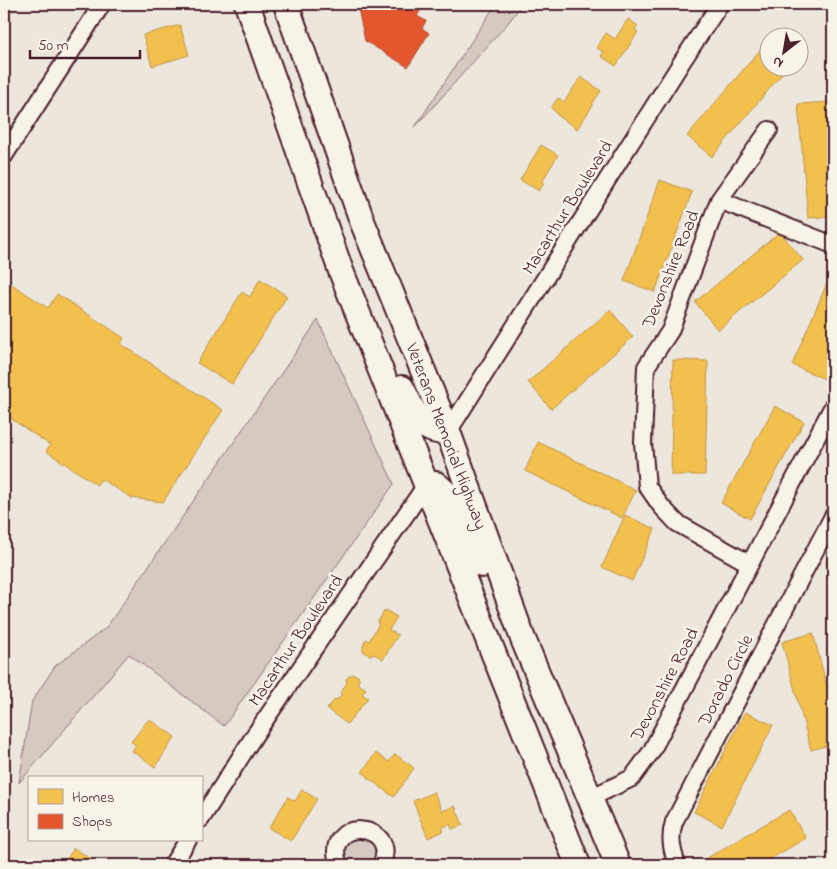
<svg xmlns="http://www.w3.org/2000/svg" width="837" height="869" viewBox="0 0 837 869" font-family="'Indie Flower',sans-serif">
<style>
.green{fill:#d5c9c2;stroke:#907476}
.homes{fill:#f2c14e;stroke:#c09044}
.shops{fill:#e4572e;stroke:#b6462d}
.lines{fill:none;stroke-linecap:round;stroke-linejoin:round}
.minor-casing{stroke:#4a1f2b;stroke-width:20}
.highway-casing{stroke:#4a1f2b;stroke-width:28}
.minor{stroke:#f7f3e8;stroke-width:16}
.highway{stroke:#f7f3e8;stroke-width:24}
.labels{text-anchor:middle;stroke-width:5;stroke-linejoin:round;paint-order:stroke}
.street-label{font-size:18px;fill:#4a1f2b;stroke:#f7f3e8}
</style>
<rect width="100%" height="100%" fill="#ece6dd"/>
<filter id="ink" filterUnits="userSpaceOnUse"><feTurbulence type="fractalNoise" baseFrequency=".02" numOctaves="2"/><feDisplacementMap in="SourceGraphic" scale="10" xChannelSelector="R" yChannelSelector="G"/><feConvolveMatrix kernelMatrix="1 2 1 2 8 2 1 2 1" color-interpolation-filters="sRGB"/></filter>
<g filter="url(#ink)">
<path class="green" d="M496 4H522L508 23 415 127Z
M318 320 394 484 224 726 129 654 19 783 32 701 55 666 106 628Z
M365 837C375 844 381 853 373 865H346L343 849 349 840Z"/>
<path class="homes" d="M628 19 638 26 635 30 638 32 616 66 601 56 604 52 597 48 606 33 615 39Z
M180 25 189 55 152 66 143 35Z
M761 49 770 57V68H782L785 70 712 157 687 136Z
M581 77 601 91 592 104 593 105 577 129 556 114 557 113 551 108 558 98 564 102Z
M831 102 833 133V216L808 218 798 104Z
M541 145 558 155 544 178 543 184 539 191 520 180Z
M660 180 692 192 655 292 624 281Z
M780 232 803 260 718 330 695 302Z
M833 269V360L825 379 792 365Z
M4 279 48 308 57 294 124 338 121 344 223 410 163 502 132 498 101 479 97 485 46 451 50 445 4 414Z
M260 279 287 296 232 384 197 363 242 292 250 297Z
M610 310 633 337 551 409 528 382Z
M673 360 708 361 705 475H671Z
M775 406 804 422 750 519 721 503Z
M538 442 636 490 622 518 525 471Z
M625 515 655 529 632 581 602 567Z
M833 560V592H830L826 561Z
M385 610 397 617 389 630 398 635 383 659 374 654 369 655 363 651V646L366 639 369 641 379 624 377 623Z
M813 633 833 710V744L811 750 782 642Z
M354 674 359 677V680L357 683 366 689 362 694 368 698 347 724 327 709 335 699 337 700 342 694 340 693 347 683 346 679 349 676Z
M745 712 773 725 722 826 694 812Z
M149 719 175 737 155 767 132 751 136 745 131 742Z
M376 753 389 762 395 754 414 768 394 797 368 778 369 777 362 772Z
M302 790 317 799 291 841 269 828 288 797 295 801Z
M434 792 442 811 455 806 463 825 452 829 450 824 442 828 444 831 428 838 413 801Z
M789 810 806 838 760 865H695Z
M74 848 94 861 91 865H63Z"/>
<path class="shops" d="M357 4H423V6L417 16 426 21 422 28 429 33 408 67 365 41Z"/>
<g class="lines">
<defs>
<path id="minor" d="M4 156 102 4
M719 200 833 245
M448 432 683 60 720 4
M750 564 677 523 661 506 647 486 643 443 646 367 670 331 719 200 769 130
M590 798 632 778 651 752 833 406
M201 819 256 733 426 485
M172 865 188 840
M339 865C320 815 402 822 381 865
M677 865C672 850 669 838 674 822L833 516"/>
<path id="highway" d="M247 4 341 271 578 865
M286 4 362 221 448 432 523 639 618 865
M402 388C414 411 418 433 448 432
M426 485 436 484 447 494 482 565"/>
</defs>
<use href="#minor" class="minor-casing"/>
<use href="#highway" class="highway-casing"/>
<use href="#minor" class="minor"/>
<use href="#highway" class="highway"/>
</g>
</g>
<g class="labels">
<g class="street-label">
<text transform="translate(567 207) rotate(-58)" y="6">Macarthur Boulevard</text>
<text transform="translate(670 269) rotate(-68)" y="6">Devonshire Road</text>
<text transform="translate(447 436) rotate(69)" y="6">Veterans Memorial Highway</text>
<text transform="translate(295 640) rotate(-56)" y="6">Macarthur Boulevard</text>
<text transform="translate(725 680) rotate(-63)" y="6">Dorado Circle</text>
<text transform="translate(664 684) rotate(-62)" y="6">Devonshire Road</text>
</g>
</g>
<rect width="837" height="869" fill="none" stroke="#f7f3e8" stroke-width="20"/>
<rect x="10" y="10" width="817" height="849" fill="none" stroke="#4a1f2b" stroke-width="2" filter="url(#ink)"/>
<rect x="28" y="776" width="175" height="65" fill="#f7f3e8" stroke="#b29e9c"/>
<rect x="38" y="789" width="25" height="15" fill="#f2c14e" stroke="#b29e9c"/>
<text x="72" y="802" font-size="15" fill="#4a1f2b">Homes</text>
<rect x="38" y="814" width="25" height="15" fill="#e4572e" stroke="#b29e9c"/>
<text x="72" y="826" font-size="15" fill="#4a1f2b">Shops</text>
<g transform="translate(784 52) rotate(211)"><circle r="24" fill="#f7f3e8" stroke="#b29e9c"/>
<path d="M0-4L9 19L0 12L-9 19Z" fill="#4a1f2b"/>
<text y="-8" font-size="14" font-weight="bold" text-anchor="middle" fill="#4a1f2b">N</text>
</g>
<path d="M30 50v8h110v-8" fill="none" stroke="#4a1f2b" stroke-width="2.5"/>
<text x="38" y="50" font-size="15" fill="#4a1f2b" stroke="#f7f3e8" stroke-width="4" paint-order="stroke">50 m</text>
</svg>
